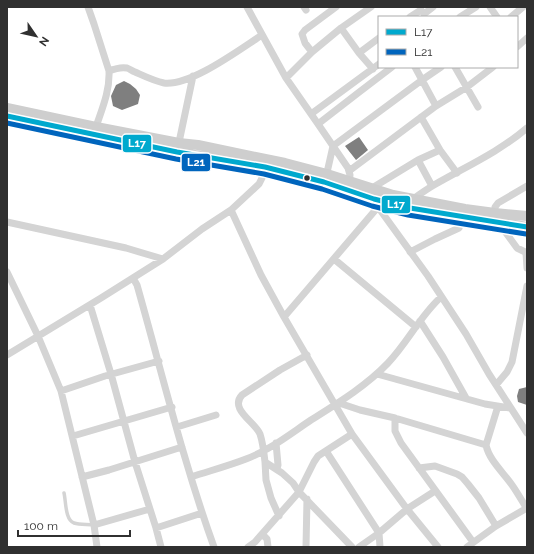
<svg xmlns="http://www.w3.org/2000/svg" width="534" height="554" viewBox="0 0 534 554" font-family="Raleway,sans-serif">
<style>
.building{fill:#7f7f7f}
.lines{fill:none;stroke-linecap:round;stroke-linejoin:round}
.service{stroke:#d4d4d4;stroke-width:3.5}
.minor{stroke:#d4d4d4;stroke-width:7}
.secondary{stroke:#cecece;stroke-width:10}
.bus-1-casing{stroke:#fff;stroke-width:8}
.bus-2-casing{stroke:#fff;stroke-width:8}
.bus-1{stroke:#00a9ce;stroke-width:5}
.bus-2{stroke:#0065bd;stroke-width:5}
.bus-dot{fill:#303030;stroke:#fff;stroke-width:1.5}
.line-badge{stroke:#fff;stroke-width:1.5}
.badge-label{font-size:11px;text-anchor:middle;font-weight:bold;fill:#fff}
</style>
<rect width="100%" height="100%" fill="#fff"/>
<path class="building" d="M124 81 130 84 136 89 140 95 138 104 122 110 113 106 111 96 116 85Z
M359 137 368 150 356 160 345 146Z
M527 387V405L518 402 517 396 519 389Z"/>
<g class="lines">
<path class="service" d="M64 493C66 501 65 520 74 523 80 525 88 524 94 525"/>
<path class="minor" d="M88 7 94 24 109 71C114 69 121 67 127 68 130 69 132 71 135 72 144 76 154 81 164 83 191 86 240 49 262 35
M247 7 286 78 318 124 348 168 350 175 349 185
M304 7 306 10
M490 7 497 17
M424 14 433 7
M410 17 421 10
M460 17 476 7
M511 17 523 7
M341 28 359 53 373 69
M517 47 527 38
M312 52 305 43 302 34 305 30 336 7
M359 53 379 38
M415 67 436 106
M455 67 478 107
M286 78 312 52 341 28 371 7
M311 114 379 64
M421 117 440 150 457 173
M318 124 358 93 392 67
M95 130C101 111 110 92 109 71
M178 147 193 76
M418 160 432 186
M349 171 436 106 467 87 493 67
M326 177 333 146 422 80 441 67
M372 188 418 160 440 150
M374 199 378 207 428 276 466 334 489 374 527 433
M413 199C420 194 427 189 434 185 465 167 499 152 527 128
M231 210 261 275 284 317 352 434 407 509 438 547
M495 217V207L498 203 527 186
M7 222 126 248 163 259
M498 222 517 248 527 253
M410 252 435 239 459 228
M526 253 527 268
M334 259 416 327
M7 272 38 336 61 391 94 525 97 547
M133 278 137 285C162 373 183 461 214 547
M90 305 111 374 135 462 156 528 161 547
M284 317 378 207
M420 321 443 357 466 398
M7 355 101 298 163 259 202 229 231 210 259 184 262 178 265 163
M307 355 280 370 242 395C229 409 255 422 260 434 263 443 264 453 265 462L282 473 293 483 299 492 352 547
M377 374 485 404 510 408
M496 385 507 372 512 362 527 286
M61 391 105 376 159 361
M339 403 360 410 395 418 486 445
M498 406 486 445C489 460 503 472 512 485 517 492 522 501 527 509
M395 418V431L401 443 473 542
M177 427 216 415
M73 436 172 407
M276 443 278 465 277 469
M326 451 379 533 380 547
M265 462 266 480 271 498 279 516
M419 468 435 466 457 474 462 477 468 484 479 498 496 526
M82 477 109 470 182 447
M191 477C209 471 228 466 246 459 270 450 290 434 311 420 338 403 366 386 388 363 408 342 420 316 441 297
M94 525 150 509
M156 528 202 513
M262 534 267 539 268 547
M248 547 255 542 299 492 314 462 318 456 352 434
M306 547 307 499
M359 547 379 533 407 509 435 491
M467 547 496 526 527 508"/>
<path class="secondary" d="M7 108 96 127 179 143 198 145 285 163 327 174 393 195 465 209 495 213 527 216
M7 116 123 141 177 152 265 167 289 173 324 182 374 199 410 208 527 227"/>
<defs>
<path id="bus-1" d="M7 116 177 152 265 167 324 182 374 199 410 208 527 227"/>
<path id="bus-2" d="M7 123 176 159 264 174 322 189 372 206 408 215 526 234"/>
</defs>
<use href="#bus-1" class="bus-1-casing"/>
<use href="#bus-2" class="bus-2-casing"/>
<use href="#bus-1" class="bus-1"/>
<use href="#bus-2" class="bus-2"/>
</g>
<circle class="bus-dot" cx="307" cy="178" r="3.5"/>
<g class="line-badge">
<rect x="122" y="134" width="30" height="19" rx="4" fill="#00a9ce"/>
<rect x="181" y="153" width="30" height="19" rx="4" fill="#0065bd"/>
<rect x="381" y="195" width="30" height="19" rx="4" fill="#00a9ce"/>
</g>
<g class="badge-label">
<text x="137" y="147">L17</text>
<text x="196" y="166">L21</text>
<text x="396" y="208">L17</text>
</g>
<rect width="534" height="554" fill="none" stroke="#303030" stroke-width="16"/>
<rect x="378" y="16" width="140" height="52" fill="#ffffff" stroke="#acacac"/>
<rect x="386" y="29" width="20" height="6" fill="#00a9ce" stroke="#acacac"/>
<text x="414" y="36" font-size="12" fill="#303030">L17</text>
<rect x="386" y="49" width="20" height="6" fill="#0065bd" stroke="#acacac"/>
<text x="414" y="56" font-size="12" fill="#303030">L21</text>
<g transform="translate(36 36) rotate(124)" stroke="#ffffff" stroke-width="3" paint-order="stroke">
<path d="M0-3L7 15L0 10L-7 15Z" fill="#303030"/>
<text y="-6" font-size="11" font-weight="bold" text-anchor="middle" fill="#303030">N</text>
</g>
<path d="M18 530v6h112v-6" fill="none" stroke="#303030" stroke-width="2"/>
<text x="24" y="530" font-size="12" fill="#303030" stroke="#ffffff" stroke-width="3" paint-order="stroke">100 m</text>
</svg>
